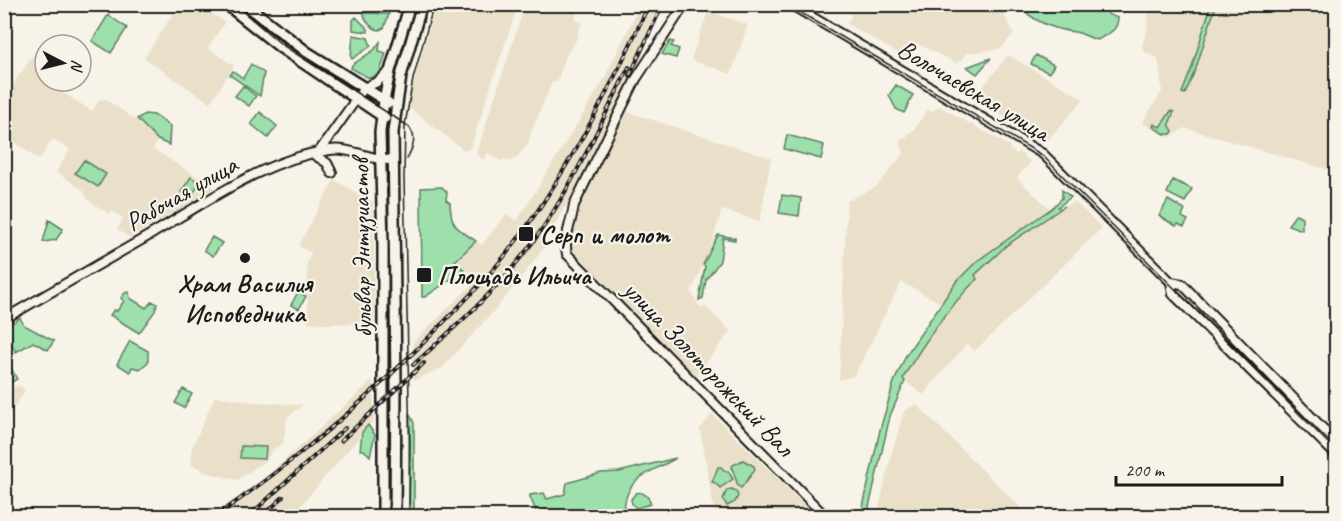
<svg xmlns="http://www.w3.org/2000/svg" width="1341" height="521" viewBox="0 0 1341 521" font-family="Caveat,sans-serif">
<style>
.built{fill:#eae0ca}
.green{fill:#9de0ab;stroke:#5c7e64;stroke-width:1.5}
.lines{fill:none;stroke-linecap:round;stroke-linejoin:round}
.minor-casing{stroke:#1c1c1c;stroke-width:12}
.major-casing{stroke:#1c1c1c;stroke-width:14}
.minor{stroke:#f7f3e8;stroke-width:8}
.major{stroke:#f7f3e8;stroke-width:9}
.tram{stroke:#1c1c1c;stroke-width:1.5}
.rail-casing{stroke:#1c1c1c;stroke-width:4}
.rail{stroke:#f7f3e8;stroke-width:1.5;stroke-dasharray:4.5;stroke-linecap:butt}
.poi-dot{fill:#1c1c1c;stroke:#f7f3e8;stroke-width:2}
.labels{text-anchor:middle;stroke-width:4.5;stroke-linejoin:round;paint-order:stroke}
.street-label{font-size:26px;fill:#1c1c1c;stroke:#f7f3e8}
.poi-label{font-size:26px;font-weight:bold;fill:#1c1c1c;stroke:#f7f3e8;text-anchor:start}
</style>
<rect width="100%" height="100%" fill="#f7f3e8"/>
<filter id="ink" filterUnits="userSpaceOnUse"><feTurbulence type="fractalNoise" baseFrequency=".0167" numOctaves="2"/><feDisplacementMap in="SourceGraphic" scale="12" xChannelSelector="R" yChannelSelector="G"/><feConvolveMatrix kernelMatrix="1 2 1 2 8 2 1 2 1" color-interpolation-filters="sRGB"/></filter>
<g filter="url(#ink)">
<path class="built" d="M179 5H199L225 22 208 48 234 66 210 103 144 58Z
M436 5H518L471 146 468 150H464L409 108 414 81Z
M525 5H579L575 19 582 22 576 40 564 60 557 83 552 82 529 138 530 140 516 159 514 158 512 161 504 159 501 162 488 153 483 160 476 154Z
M640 5H664L633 77 592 154 568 208 565 207 546 240 548 243 496 309 442 368 414 381 413 342 476 281 455 262 476 241 482 245 506 214 517 221 601 85Z
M852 5H993L1001 9 1014 34 1000 49 966 53 962 59 956 63 918 44 910 60 847 24 851 17 849 11Z
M1149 5H1336V172L1185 128 1169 138 1142 123 1162 91 1158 58 1143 51 1142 45 1147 31Z
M708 11 748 25 731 74 691 60Z
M33 55 45 63V81L92 111 99 100 105 99 136 120 158 141 153 149 215 188 130 238 117 229 123 218 112 211 109 214 88 200 83 190 56 172 70 150 53 139 39 160 5 135V96Z
M1008 55 1084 99 1046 142 974 98Z
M939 106 1010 146 1009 149 1016 154 1018 151 1031 162 1017 178 1050 209 977 261 956 282 941 303 901 282 854 376 839 380 847 201 876 187 904 153 899 141 908 136 907 134 914 130 927 109 932 112Z
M624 112H628L771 158 760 221 722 210 715 232 714 239 691 292 700 307 707 308 731 331 694 378 569 246V240L575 224 577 207Z
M334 180 373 202 375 323 325 324 308 322 307 263 311 253 298 246Z
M1074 201 1102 228 975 351 967 344 923 395 902 379 915 357 951 305 977 279 975 275 1007 245Z
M373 380 374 420 297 510 304 516H213L256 486Z
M18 385 25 390 5 423V393Z
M215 396 255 402 303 405 287 418 283 444 274 449 266 460 238 480 200 471 201 468 192 466 191 450Z
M916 404 1029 516H877L892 452 904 411Z
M712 414 807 507 798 516H715L700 429Z"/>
<path class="green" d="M1088 4 1097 8H1105L1109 15 1118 18C1117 33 1108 32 1098 40 1090 39 1083 33 1075 32 1056 30 1030 21 1020 5Z
M1211 5H1216L1196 68 1185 94 1182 93 1192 67Z
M364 13 389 14 384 28 379 30C372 29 364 20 364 13Z
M108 15 127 28 111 53 92 41Z
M356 17 368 29V32L353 30V20Z
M353 35 368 38 371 46 352 59 351 57Z
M670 41 674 42 671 46 679 49 676 58 662 54Z
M380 42 379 51 386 53 379 75 369 78 351 68 352 65 374 50Z
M1036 55 1054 65 1049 73 1031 64Z
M991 58 977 74 967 67Z
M251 64 264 73 260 96 230 75 233 71 243 78Z
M896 85 913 95 904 113 896 109 889 95Z
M243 86 256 96 249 106 235 96Z
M1171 111 1174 112 1169 124 1173 131 1171 134H1165L1153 127 1154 124 1160 127Z
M260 112 277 126 268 138 251 124Z
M145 114 154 115 170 126 169 145 158 140 137 119Z
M787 135 824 145 821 159 784 149Z
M84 160 106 174 98 187 75 173Z
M191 177 200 183 190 198 181 192Z
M1173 180 1192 189 1185 202 1167 193Z
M442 187 447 192 446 200 450 203C451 228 457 228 476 241L455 261 464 270 425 297H422L421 188Z
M1062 190 1071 197 1058 207 1060 209 1065 206 1007 245 975 275 977 279C947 309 924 342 903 378L905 381 890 416 867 516H861L880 430 894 382 906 355 956 282 977 261 1052 208 1062 198Z
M782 195 801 198 799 216 779 213Z
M1168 200 1185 210 1182 217 1188 220 1184 227 1178 224 1176 226 1159 216Z
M1296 214 1302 217V230L1288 225Z
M49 220 63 229 56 240 43 242Z
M718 235 735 238V240L723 238 720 261 706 280 703 298 699 300 705 266 703 265Z
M212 237 222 243 213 256 204 250Z
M129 292 130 298 146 308 152 301 157 304 155 311 139 333 110 315 114 310 117 311 124 301 121 298 125 293Z
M298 292 306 296 299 309 291 305Z
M20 318 24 325 54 341 48 350 33 342 16 352 7 336H5V328Z
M130 341 148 351V362L140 369 132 367 130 372 117 364Z
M11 368 17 379 5 386V371Z
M183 389 192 394 184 408 175 403Z
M409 413 414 423V516H409Z
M368 425 375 435 370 456 364 450H360L362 432Z
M241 446 266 447 265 459 240 458Z
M676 458C648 475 623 476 624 516H552L537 513 530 497V495L544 493 547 499 565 494 567 483 601 473 619 472Z
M743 460 754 466 755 470 741 488 738 486 732 467 733 465Z
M718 467H721L725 471H728L733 479 720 488 715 483 712 482Z
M732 489 736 491 738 496 735 502 727 506 723 499 727 490Z
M636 493C644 491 649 497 651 504L636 508 632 504 631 499Z"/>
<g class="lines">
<defs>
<path id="minor" d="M685 4 636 79 574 205C572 221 563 239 567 254L825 516
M790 4 1043 154 1171 282 1173 294 1336 455
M318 153 364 88 377 82 390 71
M313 154 327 163 332 173
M1171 282 1182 284 1336 442
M4 319C53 291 102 263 150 235 206 202 265 159 330 150 352 147 371 161 392 160"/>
<path id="major" d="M226 4 281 48 385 118
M245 4 307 52 389 103
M383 516V244L380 132 384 101 390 71 410 4
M395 516 396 383 393 132 401 76 422 4"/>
</defs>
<use href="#minor" class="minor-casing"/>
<use href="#major" class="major-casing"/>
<use href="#minor" class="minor"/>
<use href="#major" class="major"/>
<path class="tram" d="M234 4 281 44 408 126C418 137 413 147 407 159
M786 4 1042 155 1336 451
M409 516 410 444 404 178 405 125 413 79 434 4"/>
<defs>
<path id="rail" d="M630 75 663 4
M413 365C453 329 493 294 526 251 567 199 599 126 629 67
M341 441 424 363
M216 516C298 459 373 395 443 323 466 299 490 276 510 249 565 178 612 86 649 4
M249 516 345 428
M263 516 283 497"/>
</defs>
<use href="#rail" class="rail-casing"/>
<use href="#rail" class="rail"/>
</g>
</g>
<g class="poi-dot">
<rect x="518" y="226" width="16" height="16" rx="3"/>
<circle cx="245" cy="258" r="6"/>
<rect x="416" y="267" width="16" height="16" rx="3"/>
</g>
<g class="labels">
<g class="street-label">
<text transform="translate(974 90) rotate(31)" y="9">Волочаевская улица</text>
<text transform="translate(181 193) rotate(-30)" y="9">Рабочая улица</text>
<text transform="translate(361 248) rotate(-91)" y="9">бульвар Энтузиастов</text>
<text transform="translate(709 368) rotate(46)" y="9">улица Золоторожский Вал</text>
</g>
<g class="poi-label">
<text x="540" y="243">Серп и молот</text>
<text x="438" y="284">Площадь Ильича</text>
<text x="245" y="292" text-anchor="middle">Храм Василия<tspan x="245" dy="30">Исповедника</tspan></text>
</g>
</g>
<rect width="1341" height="521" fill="none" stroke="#f7f3e8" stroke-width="24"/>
<rect x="12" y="12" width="1317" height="497" fill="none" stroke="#1c1c1c" stroke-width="2" filter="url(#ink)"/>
<g transform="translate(63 63) rotate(97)"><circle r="28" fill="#f7f3e8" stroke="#9f9d96" stroke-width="1.5"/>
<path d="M0-4.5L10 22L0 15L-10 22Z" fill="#1c1c1c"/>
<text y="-9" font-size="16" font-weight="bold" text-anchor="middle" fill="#1c1c1c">N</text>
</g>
<path d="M1116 476v9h166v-9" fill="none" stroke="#1c1c1c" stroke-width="3"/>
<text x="1125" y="476" font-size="18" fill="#1c1c1c" stroke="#f7f3e8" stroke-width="4.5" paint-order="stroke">200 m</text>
</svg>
